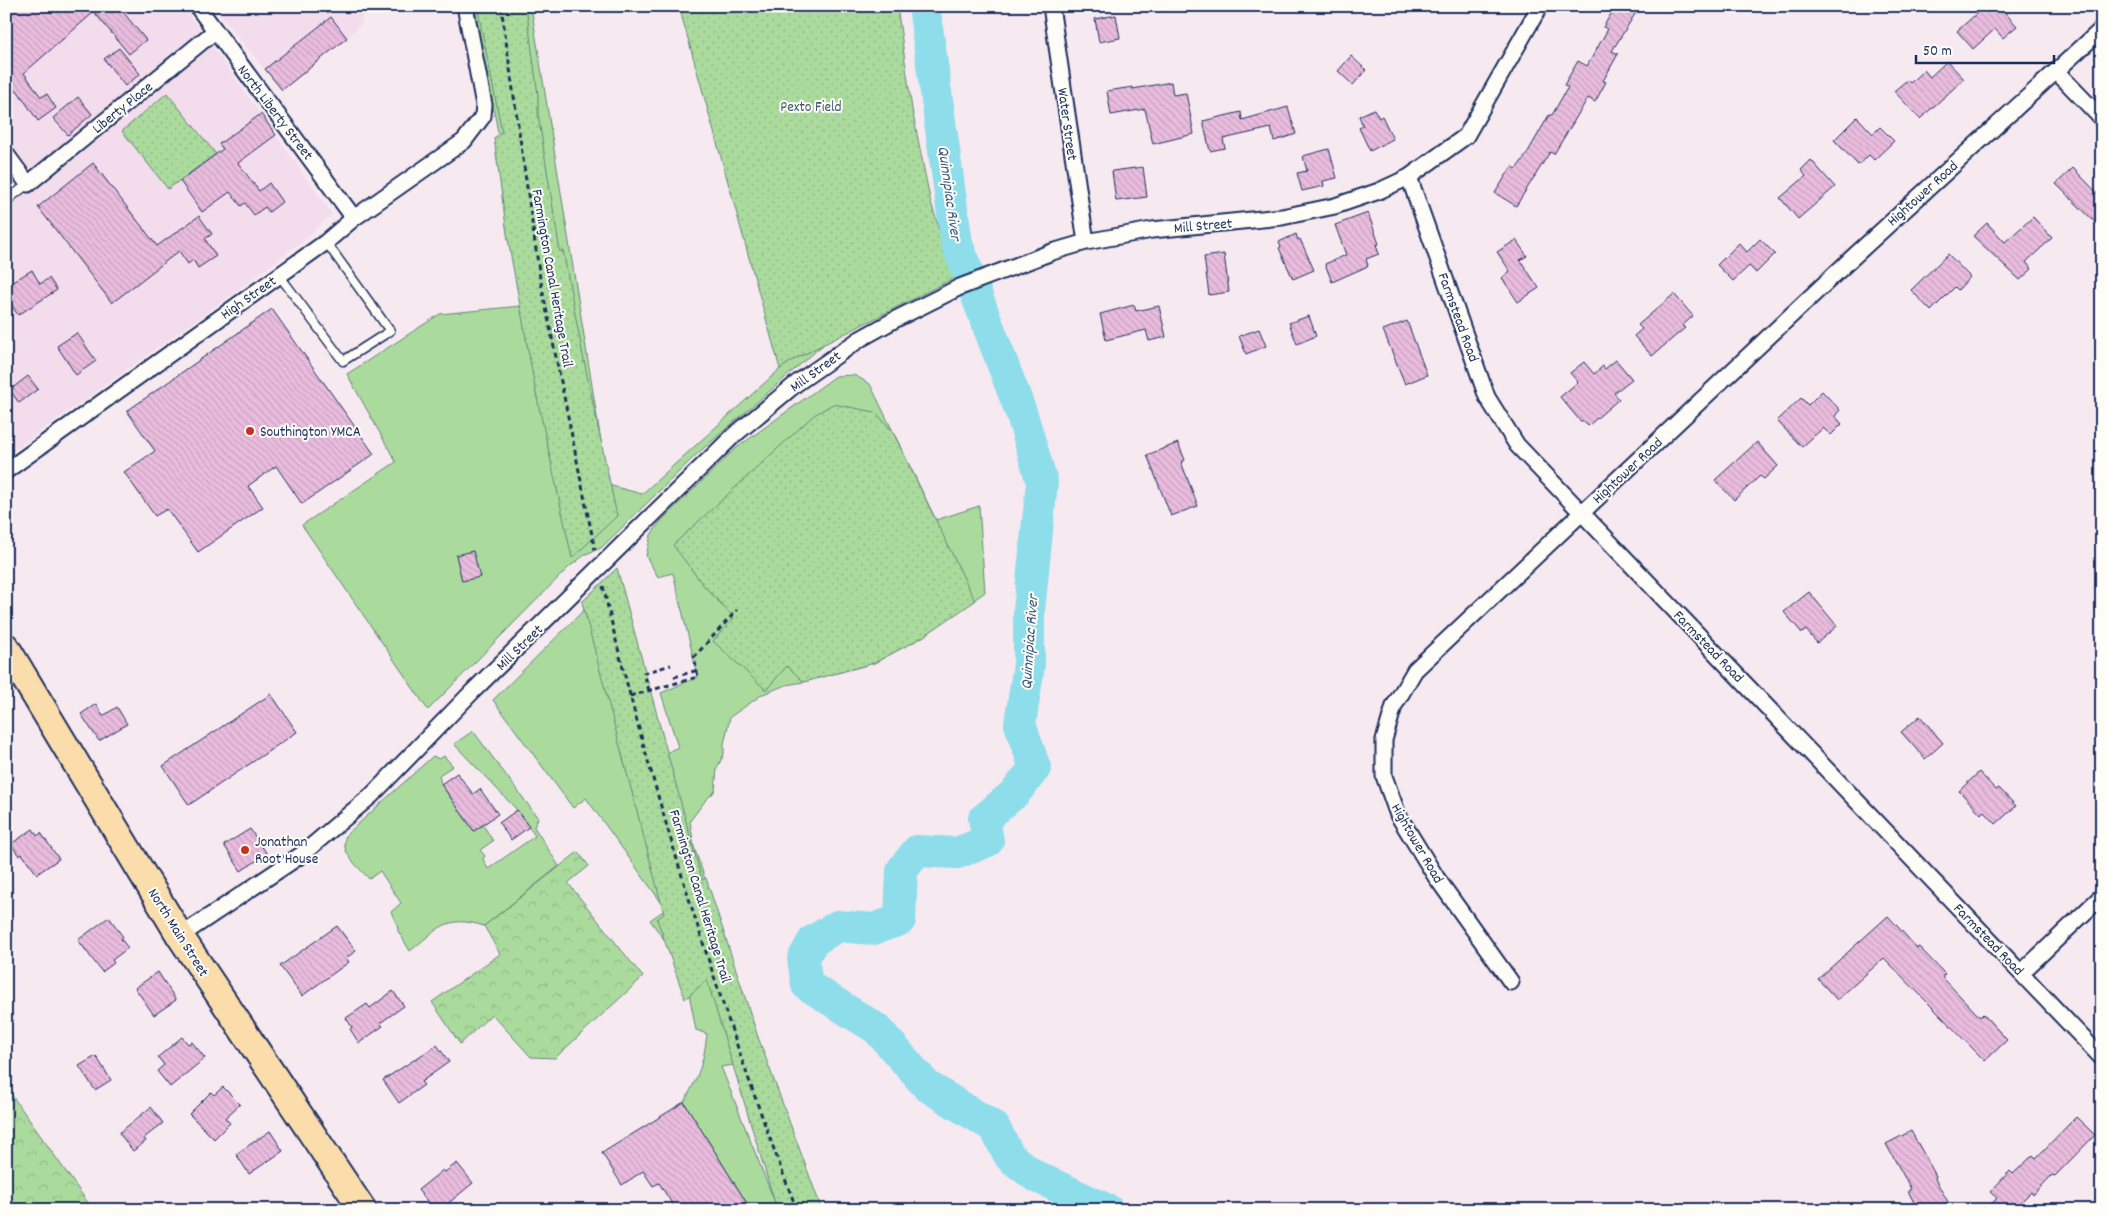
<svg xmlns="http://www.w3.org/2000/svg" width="2108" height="1216" viewBox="0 0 2108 1216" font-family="Dekko,sans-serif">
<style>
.built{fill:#f3dceb}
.green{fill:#aadb9c;stroke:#62857d}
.forest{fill:url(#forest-crowns);stroke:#62857d}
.park{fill:url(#park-dots);stroke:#62857d}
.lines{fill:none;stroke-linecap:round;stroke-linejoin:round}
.river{stroke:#8eddeb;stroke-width:32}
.building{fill:url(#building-back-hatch);stroke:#1b2f5e}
.lane-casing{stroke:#1b2f5e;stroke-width:11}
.street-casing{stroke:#1b2f5e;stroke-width:19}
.highway-casing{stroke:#1b2f5e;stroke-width:30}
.path{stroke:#1b2f5e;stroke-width:3;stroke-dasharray:5 4;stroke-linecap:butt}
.lane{stroke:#fdfcf7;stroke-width:8}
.street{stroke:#fdfcf7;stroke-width:15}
.highway{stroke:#fbddab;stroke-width:26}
.poi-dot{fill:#c8321e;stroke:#fdfcf7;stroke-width:2}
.labels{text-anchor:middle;stroke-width:4;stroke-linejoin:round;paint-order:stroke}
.park-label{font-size:15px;fill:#3f5a6e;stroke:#fdfcf7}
.street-label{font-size:15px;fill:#1b2f5e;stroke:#fdfcf7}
.poi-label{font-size:15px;fill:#1b2f5e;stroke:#fdfcf7;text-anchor:start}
.water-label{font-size:16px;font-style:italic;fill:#385a81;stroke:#fdfcf7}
</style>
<defs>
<pattern id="forest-crowns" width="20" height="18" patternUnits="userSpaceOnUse" patternTransform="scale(1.25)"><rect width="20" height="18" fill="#aadb9c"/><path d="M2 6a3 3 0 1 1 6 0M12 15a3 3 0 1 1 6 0" fill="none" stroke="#92bc89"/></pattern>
<pattern id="park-dots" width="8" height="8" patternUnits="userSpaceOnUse" patternTransform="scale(1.25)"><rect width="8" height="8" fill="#aadb9c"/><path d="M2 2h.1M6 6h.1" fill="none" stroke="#92bc89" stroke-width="1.8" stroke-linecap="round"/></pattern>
<pattern id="building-back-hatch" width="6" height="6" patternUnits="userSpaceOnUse" patternTransform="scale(1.25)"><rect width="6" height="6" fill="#eabcde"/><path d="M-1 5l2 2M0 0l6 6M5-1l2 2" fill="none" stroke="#c8a2c1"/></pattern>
</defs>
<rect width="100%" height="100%" fill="#f7e9f0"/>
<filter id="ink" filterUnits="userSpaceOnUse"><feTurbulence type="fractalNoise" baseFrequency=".02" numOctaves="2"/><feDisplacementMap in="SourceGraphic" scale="10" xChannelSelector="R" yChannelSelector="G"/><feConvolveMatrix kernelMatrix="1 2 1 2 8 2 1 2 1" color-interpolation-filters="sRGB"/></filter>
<g filter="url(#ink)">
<path class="built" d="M6 6H183L332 214 304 240 234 293 6 456Z
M212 6H359L363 10 361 24 347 38 282 90Z"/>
<path class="green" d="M474 6H531L608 485 642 494 780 369 793 360 824 344 697 454 601 548 586 554 569 567 428 710 302 525 396 462 347 374 440 314 531 305Z
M854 375 870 384 936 520 979 506 985 592 921 638 874 663 804 682 786 685 763 694 730 717 724 744V754L717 768 715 791 705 801 690 821 694 847 726 940 652 760 678 747 661 693 698 677 673 573 658 577 646 556 651 535 659 523 735 449 836 376Z
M585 609 596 620 734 1065 721 1067 778 1210H751L684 1102C698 1078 704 1062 707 1034L696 1030 684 967 650 920 666 909 586 798 573 808 493 700Z
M473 731 538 818 534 827 559 866 484 926C446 914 438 929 410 951L398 931 397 924 391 912 401 903 380 871 369 879C358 866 339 853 346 835L433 756 439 759 444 756 453 766 439 775 441 784 474 831 483 825 493 841 480 850 485 856 483 859 488 869 535 836 517 810 454 744Z"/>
<path class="forest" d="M578 852 589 866 568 883 643 977 555 1058 531 1057 492 1014 460 1044 432 1002 500 954 484 926Z
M6 1087 93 1210H6Z"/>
<path class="park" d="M477 6H526L538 95V114L560 252 563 250 583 356 617 516 572 558 536 393 507 234 494 138 502 132Z
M701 6H897L912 109 930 199 954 278 793 360 780 369 680 10Z
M167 93 216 154 168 189 122 131Z
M833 404 875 412 892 430 975 601 921 638 874 663 804 682 787 666 766 690 713 641 734 618 704 586 673 545 814 415Z
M617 568 702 880 706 878 758 1037 822 1210H777L707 980 685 999 657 919 664 914 582 602Z"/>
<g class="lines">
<path class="river" d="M924 6 957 244 1022 415 1042 482 1029 611V665L1020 724 1035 768 1015 793 984 819 988 841 957 853 917 851 902 870 900 920 873 929 838 926 813 941 803 959 807 985 877 1029 927 1086 994 1127 1010 1157 1035 1176 1108 1210"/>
</g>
<path class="building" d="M6 6H118L146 40 129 54 94 12 24 73 41 97 47 94 56 108 38 121 17 90 12 93 6 84Z
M1616 6H1640L1612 51 1618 54 1603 81 1606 82 1595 102 1588 98 1554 154 1550 152 1516 206 1495 193 1512 166 1516 169 1525 157 1549 115H1552L1568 87 1564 85 1578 61 1587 66 1608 29 1603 27Z
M1985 6H1999L2017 26 2003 38 1995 29 1973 49 1957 31Z
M1116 15 1120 38 1099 42 1095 19Z
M331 17 347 38 282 90 265 69Z
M119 48 140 74 125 86 104 59Z
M1351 56 1366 70 1353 85 1338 71Z
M1947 61 1964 79 1920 119 1894 91 1907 80 1910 83 1924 70 1930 77Z
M1171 82 1173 95 1186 93 1194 134 1153 144 1145 109 1111 115 1107 91 1133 87V89Z
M78 97 92 114 68 135 53 118Z
M1288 107 1296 134 1274 141 1271 128 1223 139 1225 148 1210 151 1203 121 1241 112 1242 120Z
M1374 109 1379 118 1382 116 1393 139 1370 151 1359 128 1363 126 1359 116Z
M261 114 276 135 238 163 259 191 269 183 282 202 269 212 265 207 254 215 245 203 241 206 230 192 202 212 180 181 223 149 219 144Z
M1857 117 1873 134 1880 127 1894 141 1874 160 1869 155 1858 165 1834 140Z
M1329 149 1337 178 1323 181 1324 186 1302 191 1297 173 1307 171 1303 156Z
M1811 160 1835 187 1798 219 1780 198 1806 176 1801 170Z
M93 163 157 246 199 216 212 234 205 239 216 256 198 268 193 260 188 264 179 251 112 303 38 207Z
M1143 167 1147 197 1116 201 1112 171Z
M2073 168 2102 198V229L2056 184Z
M1368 213 1379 244 1376 245 1379 254 1366 259 1368 266 1332 282 1325 264 1346 255 1335 225Z
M2033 217 2052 238 2026 262 2032 269 2020 280 1973 236 1987 223 2005 242Z
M1296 234 1298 240 1300 239 1314 270 1293 279 1279 248 1281 247 1279 242Z
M1760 239 1775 254 1756 273 1749 266 1733 281 1717 265 1739 243 1747 252Z
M1516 240 1527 256 1520 260 1539 288 1518 302 1502 278 1510 271 1497 252Z
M1224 254 1229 292 1209 295 1204 257Z
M1948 254 1970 277 1958 290 1955 287 1931 311 1911 290Z
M32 270 40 284 49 278 57 290 18 315 6 297V286Z
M1674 294 1693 316 1682 326 1685 328 1652 356 1634 336 1642 329 1638 325Z
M1134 305 1136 311 1159 306 1166 337 1149 341 1146 330 1106 340 1100 314Z
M272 309 374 454 302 504 276 466 248 486 263 507 198 552 167 509 155 516 124 472 155 451 127 411Z
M1309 316 1316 336 1297 344 1289 323Z
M1407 321 1427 375 1405 384 1383 330Z
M1259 329 1266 346 1246 354 1239 336Z
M77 333 96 361 76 375 57 346Z
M1616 360 1632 379 1614 393 1619 399 1588 426 1583 420 1581 422 1560 397 1578 382 1570 373 1584 362 1594 374 1603 366 1605 369Z
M28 376 38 389 19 403 10 390Z
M1822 391 1840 410 1835 416 1842 424 1831 435 1823 428 1802 447 1777 421 1801 398 1808 405Z
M1757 442 1778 466 1764 479 1760 476 1734 500 1715 480Z
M1178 443 1185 460 1181 462 1198 506 1171 516 1147 455Z
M473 551 480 577 462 581 456 555Z
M1809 592 1837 626 1817 643 1806 630 1802 633 1784 612Z
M271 694 297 732 189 805 163 766Z
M96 704 103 716 117 707 127 724 99 741 81 714Z
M1920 716 1943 743 1925 759 1901 732Z
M1979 772 1996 790 1999 788 2016 806 1996 824 1984 811 1981 814 1959 791Z
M457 773 473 794 480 789 498 814 474 831 441 784Z
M517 810 529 827 511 840 499 823Z
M33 829 37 836 41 833 59 859 37 874 22 854 19 856 11 844Z
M250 829 267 854 241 871 224 845Z
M1888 916 1917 948 1919 947 1945 974 1942 977 1980 1017 1983 1014 2007 1040 1985 1061 1884 958 1837 1000 1818 979Z
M109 917 123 937 121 939 128 948 112 960 114 963 102 972 78 940Z
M337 926 356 951 346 958 349 962 302 996 280 966Z
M158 972 176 1000 154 1015 135 988Z
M393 991 404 1006 380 1023 383 1026 359 1043 350 1029 352 1027 346 1018 367 1004 370 1008Z
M182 1037 188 1044 192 1042 205 1058 170 1087 157 1071 164 1065 158 1057Z
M437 1045 449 1062 421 1082 424 1085 399 1103 383 1080Z
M96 1056 111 1080 95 1090 79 1066Z
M223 1087 240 1104 225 1118 230 1123 214 1139 189 1114 211 1092 214 1095Z
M684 1102 751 1210H676L659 1183 653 1186 643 1171 622 1185 602 1153Z
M151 1107 163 1123 144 1138 146 1141 133 1151 119 1133Z
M2076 1117 2095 1135 2055 1176 2052 1175 2033 1195 2031 1192 2013 1210H1986L1997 1198 1990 1192 2010 1171 2013 1174 2033 1155 2036 1158Z
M270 1131 283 1151 249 1174 236 1154Z
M1911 1131 1936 1176 1935 1179 1948 1202 1945 1204 1948 1210H1918L1908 1191 1911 1189 1886 1144Z
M457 1163 473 1183 440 1210H434L418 1190 443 1170 445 1172Z"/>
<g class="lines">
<defs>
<path id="lane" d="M6 201 28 184
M279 275 343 361 390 331 326 242"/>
<path id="street" d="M197 6 354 218
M1051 6 1086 242
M2056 71 2102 119
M6 154 28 184 215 31
M1409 177 1487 397 1517 445 2102 1058
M6 471 326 242 354 218 464 141 483 116 484 105 465 6
M180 936 301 855 372 795 472 692 732 437 797 383 860 339 896 319 960 287 1052 252 1086 242 1152 230 1282 217 1335 206 1379 191 1409 177 1466 136 1540 6
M2021 973 2102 896
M1511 982 1436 877 1398 815 1384 776V740L1394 706 1415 670 1852 258 2102 29"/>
<path id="highway" d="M6 647 180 936 363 1210"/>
</defs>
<use href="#lane" class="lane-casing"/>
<use href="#street" class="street-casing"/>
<use href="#highway" class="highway-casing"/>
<path class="path" d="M501 6 540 278 595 550
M603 586C629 699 661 810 696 921 727 1018 760 1115 797 1210
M674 677 698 670
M649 691 644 673 671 665
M630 696 698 677 694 657 737 610"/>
<use href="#lane" class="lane"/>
<use href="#street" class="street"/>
<use href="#highway" class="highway"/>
</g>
</g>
<g class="poi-dot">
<circle cx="250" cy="431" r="5"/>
<circle cx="245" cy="850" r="5"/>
</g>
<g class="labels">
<g class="park-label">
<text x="811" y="111">Pexto Field</text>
</g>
<g class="street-label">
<text transform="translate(122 107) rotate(-39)" y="5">Liberty Place</text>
<text transform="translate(276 112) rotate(53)" y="5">North Liberty Street</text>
<text transform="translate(1068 124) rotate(82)" y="5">Water Street</text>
<text transform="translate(1922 193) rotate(-42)" y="5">Hightower Road</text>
<text transform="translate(1203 225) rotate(-5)" y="5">Mill Street</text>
<text transform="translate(553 278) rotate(80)" y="5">Farmington Canal Heritage Trail</text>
<text transform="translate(248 297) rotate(-35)" y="5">High Street</text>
<text transform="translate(1459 317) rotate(70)" y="5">Farmstead Road</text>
<text transform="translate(815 371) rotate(-36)" y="5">Mill Street</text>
<text transform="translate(1627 470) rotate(-43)" y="5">Hightower Road</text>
<text transform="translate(1709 646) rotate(46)" y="5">Farmstead Road</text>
<text transform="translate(519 647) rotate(-44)" y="5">Mill Street</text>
<text transform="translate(1418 843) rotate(60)" y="5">Hightower Road</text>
<text transform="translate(701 896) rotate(73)" y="5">Farmington Canal Heritage Trail</text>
<text transform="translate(179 932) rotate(58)" y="5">North Main Street</text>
<text transform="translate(1989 939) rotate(46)" y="5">Farmstead Road</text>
</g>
<g class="poi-label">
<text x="260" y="436">Southington YMCA</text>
<text x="255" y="846">Jonathan<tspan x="255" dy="17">Root House</tspan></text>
</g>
<g class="water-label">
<text transform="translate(951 193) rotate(82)" y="6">Quinnipiac River</text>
<text transform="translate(1028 642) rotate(-86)" y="6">Quinnipiac River</text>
</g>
</g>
<rect width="2108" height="1216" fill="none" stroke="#fdfcf7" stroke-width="25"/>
<rect x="12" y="12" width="2083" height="1191" fill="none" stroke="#1b2f5e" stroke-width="2" filter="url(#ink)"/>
<path d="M1916 55v8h138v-8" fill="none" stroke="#1b2f5e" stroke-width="2.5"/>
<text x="1923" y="55" font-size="15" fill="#1b2f5e" stroke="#fdfcf7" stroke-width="4" paint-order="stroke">50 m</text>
</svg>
